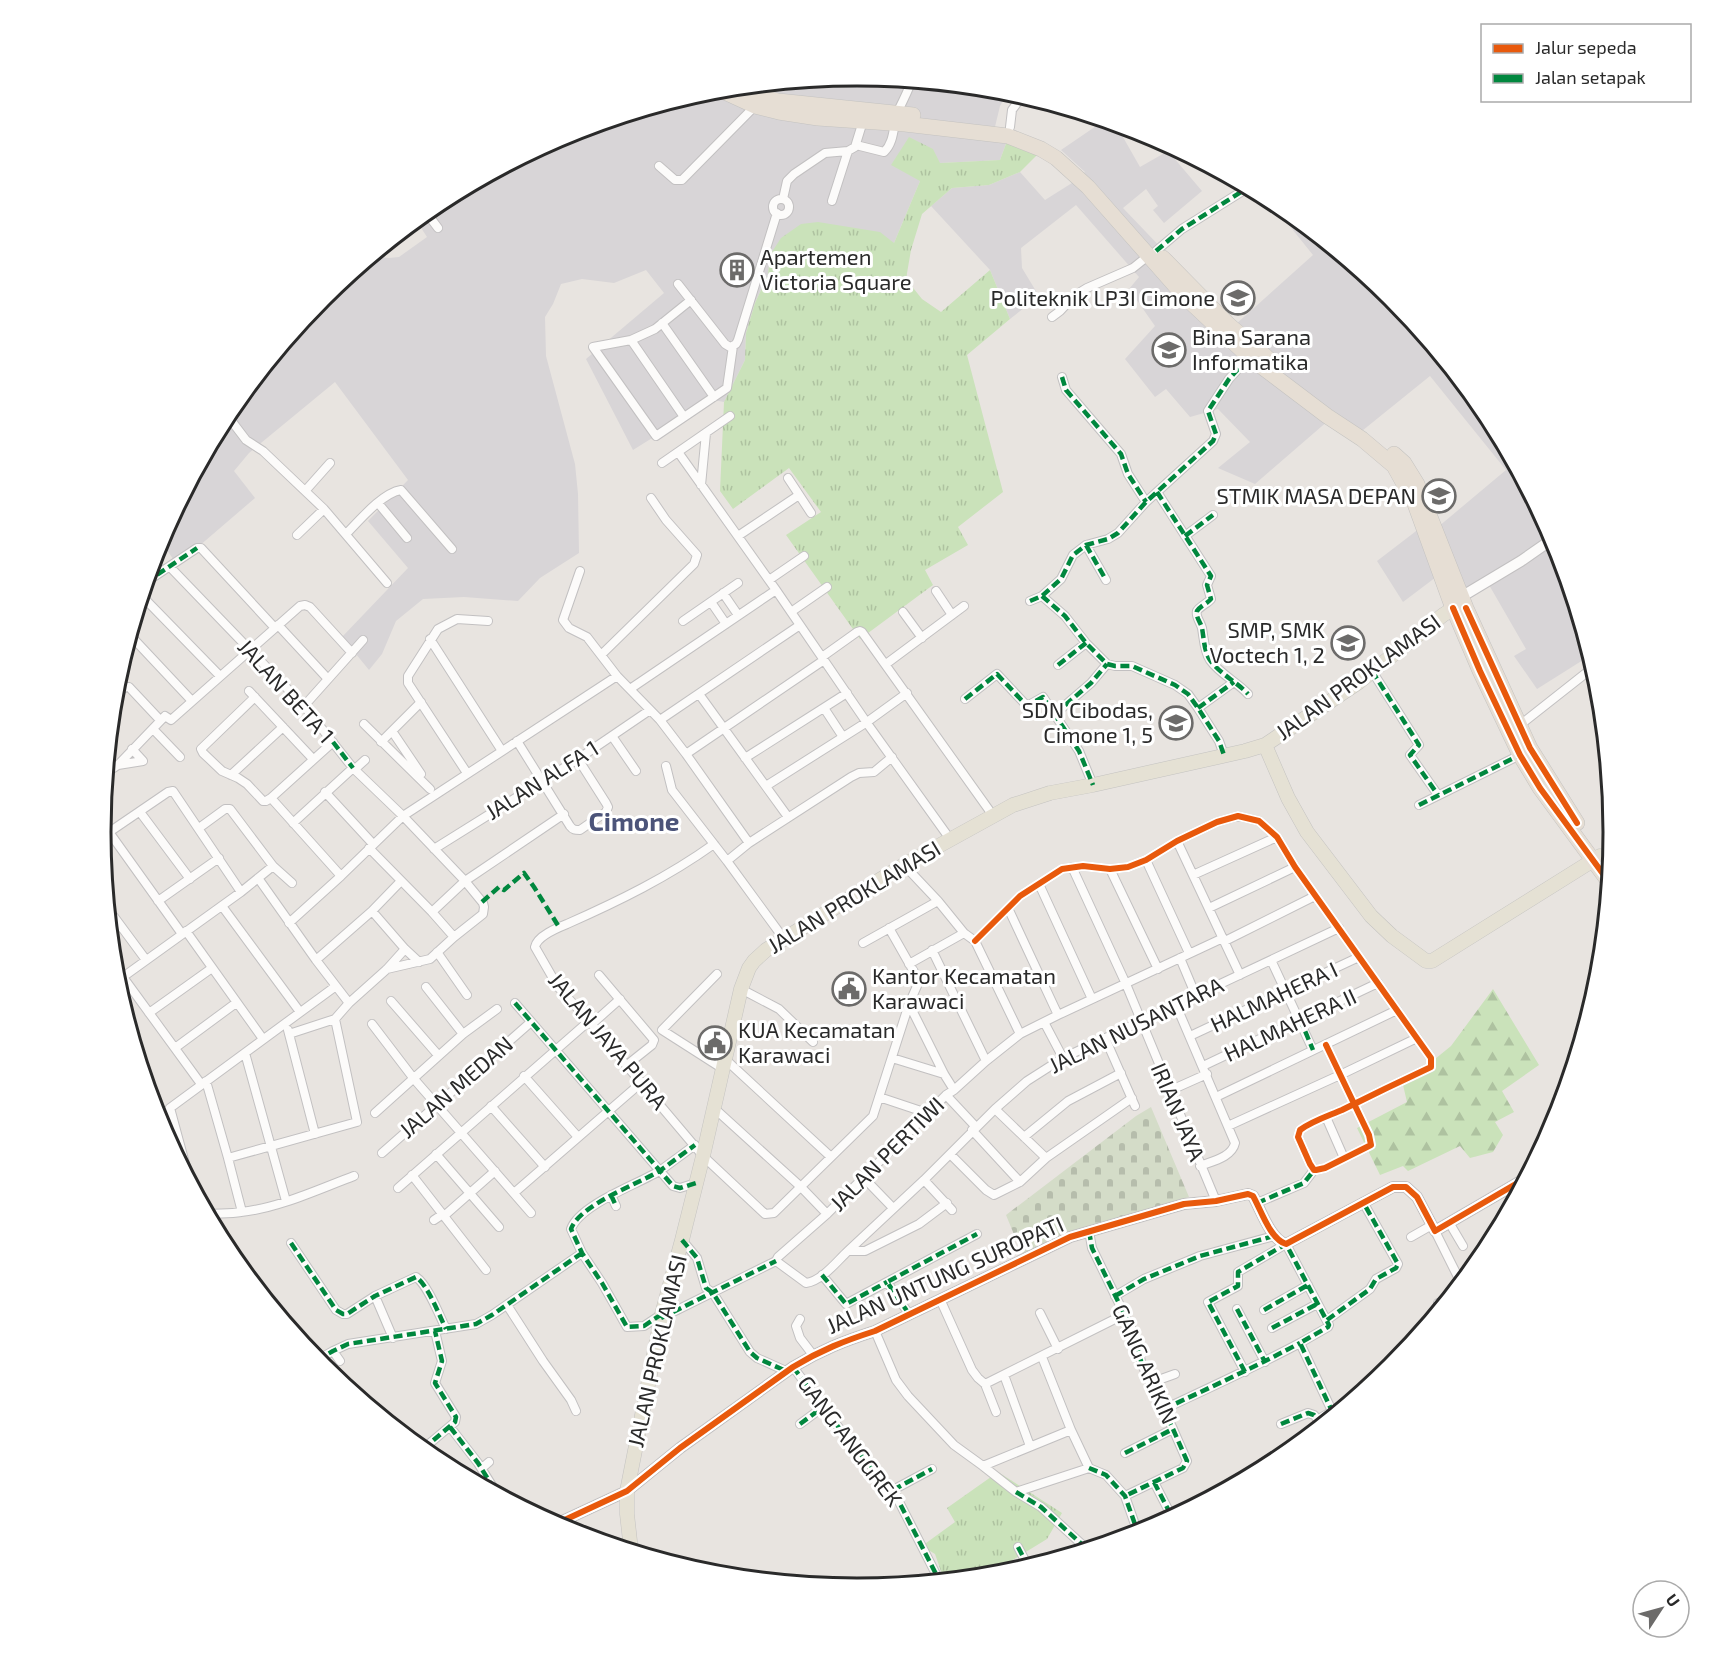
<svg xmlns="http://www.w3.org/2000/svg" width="1715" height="1663" viewBox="0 0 1715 1663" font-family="'Exo 2',sans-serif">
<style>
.industrial{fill:#d8d5d7}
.grass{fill:url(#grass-tufts)}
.forest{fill:url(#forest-firs)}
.cemetery{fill:url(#cemetery-stones)}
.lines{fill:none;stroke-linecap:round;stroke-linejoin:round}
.minor-casing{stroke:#c2c0c1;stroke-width:10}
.tertiary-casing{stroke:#c2c0c1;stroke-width:12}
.primary-casing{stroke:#c4c3c1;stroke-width:15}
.trunk-casing{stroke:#c4c3c1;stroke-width:16}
.minor{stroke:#fcfbfa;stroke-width:8}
.tertiary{stroke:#fcfbfa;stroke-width:10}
.primary{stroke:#e5e1d4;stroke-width:14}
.trunk{stroke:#e6ded4;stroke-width:15}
.quiet{stroke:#00873e;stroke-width:4.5;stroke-dasharray:9 4.5;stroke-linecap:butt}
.cycleway-casing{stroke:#fff;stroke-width:10}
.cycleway{stroke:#e8590c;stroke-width:6}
.labels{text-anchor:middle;stroke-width:6;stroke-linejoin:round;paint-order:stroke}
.poi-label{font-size:22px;fill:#2a2a2a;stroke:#fff;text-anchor:start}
.street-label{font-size:22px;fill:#2a2a2a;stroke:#fff}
.quarter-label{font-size:26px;font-weight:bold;fill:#4c5479;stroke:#fff}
.rim{fill:none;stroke:#2a2a2a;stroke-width:3}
</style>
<defs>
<pattern id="grass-tufts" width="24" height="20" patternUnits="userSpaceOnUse" patternTransform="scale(1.5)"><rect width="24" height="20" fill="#cae2ba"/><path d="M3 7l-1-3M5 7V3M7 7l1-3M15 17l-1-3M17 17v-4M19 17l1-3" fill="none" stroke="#aec2a0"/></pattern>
<pattern id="forest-firs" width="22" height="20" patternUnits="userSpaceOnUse" patternTransform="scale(1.5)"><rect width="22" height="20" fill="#cae2ba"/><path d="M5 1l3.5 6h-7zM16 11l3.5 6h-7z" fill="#aec2a0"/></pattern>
<pattern id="cemetery-stones" width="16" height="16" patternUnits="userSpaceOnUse" patternTransform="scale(1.5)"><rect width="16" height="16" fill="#d4dcc8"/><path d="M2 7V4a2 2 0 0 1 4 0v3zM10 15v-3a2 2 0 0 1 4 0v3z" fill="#b6bdac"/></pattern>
</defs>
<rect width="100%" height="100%" fill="#e8e4e0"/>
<path class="industrial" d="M858 75 1009 91 1000 106 993 135 1007 141 1000 160 940 163 920 181 894 243 770 255 768 275 755 303 746 333 745 360 724 402 713 400 633 450 586 359 664 293 646 270 614 283 582 279 561 284 553 304 545 317 546 356 575 464 578 494 579 553 540 578 518 601 464 597 423 599 396 621 382 654 369 670 342 637 408 568 368 521 408 480 335 382 249 453 234 471 255 498 177 565 163 544 157 548 159 542 229 411 323 296 372 256 389 258 399 257 427 237 416 220 438 202 568 132 710 89Z
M1105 120 1115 123 1140 167 1168 151 1202 191 1164 223 1153 210 1158 206 1146 189 1123 208 1235 325 1313 255 1288 224 1296 218 1393 297 1487 412 1557 542 1591 655 1537 689 1514 656 1526 649 1485 578 1461 592 1448 568 1403 602 1377 561 1424 525 1438 527 1506 470 1430 376 1352 439 1329 420 1255 484 1218 468 1250 442 1218 409 1190 417 1166 389 1155 397 1125 359 1155 326 1129 289 1139 277 1076 205 1021 248 1022 268 1039 296 1010 319 990 270 931 206 952 188 989 185 1020 172 1045 200 1072 183 1085 172 1061 150Z"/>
<path class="grass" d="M909 137 933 149 940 163 1000 160 1007 141 1038 154 1020 172 989 185 952 188 922 214 911 250 906 279 922 299 941 312 990 270 1010 319 967 355 1003 492 958 527 968 545 925 570 933 585 860 639 786 535 821 512 789 468 733 509 720 491 724 402 745 360 746 333 755 303 768 275 770 255 781 238 801 224 818 222 880 232 894 243 920 181 891 165Z
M998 1472 1062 1513 1047 1539 988 1575 944 1580 935 1554 922 1546 955 1522 947 1508Z"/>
<path class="forest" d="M1493 989 1539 1065 1502 1091 1514 1112 1495 1122 1503 1135 1493 1152 1470 1158 1460 1146 1408 1171 1403 1166 1380 1175 1357 1128 1407 1102 1403 1085 1451 1046Z"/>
<path class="cemetery" d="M1151 1107 1189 1197 1058 1236 1022 1254 1006 1215 1136 1116Z"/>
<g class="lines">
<defs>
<path id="minor" d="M1010 127 1012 110 1023 95
M856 145 884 152C895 142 893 124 898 111 903 101 908 91 912 80
M659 166 675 180H682L755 106
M783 199 787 181 794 174 825 153 848 151 855 147 863 121
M773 207a8 8 0 1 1 16 0a8 8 0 1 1-16 0Z
M832 201 848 151
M426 212 438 228
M394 238 396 240
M1156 251 1182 229 1249 187
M678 284 725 344 730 347 736 344 738 340 777 213
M691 300 655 329 631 340 593 347 656 436 727 388 733 346
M1052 317 1060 311 1074 296 1087 288 1133 268 1148 256
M662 323 714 397
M631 340 684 417
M1062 377 1066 390 1121 454 1128 474 1146 502
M227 415 246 440 263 451 324 509 387 583
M678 452 776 590 869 726 950 839
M662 463 730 416
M788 478 811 513
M701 485 706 433
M306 490 330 463
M1157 492 1211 576 1207 585 1211 599C1208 603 1200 606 1197 611 1195 616 1201 623 1202 628 1204 639 1204 651 1210 660 1220 674 1237 682 1248 694
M378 503 407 538
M346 534C359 521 382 493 401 490L452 549
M297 535 324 509
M738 536 799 495
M1185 536 1213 515
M1086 545 1106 580
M170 567 304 706 353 768 403 816 465 881 483 903 484 907 483 914 454 937 430 959 387 969
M580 571 563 620 569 628 587 637 617 676
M769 580 804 556
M146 582 197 548H201L275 628
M936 591 952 615
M723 593 738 615
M142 596 220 676
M1042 596 1065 616 1086 643 1107 664 1115 666H1132L1175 685 1188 694 1198 708 1219 741 1224 755
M1030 601 1042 596 1061 579 1073 555 1086 545 1108 539 1118 533 1146 502 1213 441 1216 434 1208 411 1229 379 1249 357
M711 602 726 624
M791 612 827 587
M903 612 922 638
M683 621 738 583
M278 625 328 679
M130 635 192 701
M430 639 502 751
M601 655 694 564 697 555 666 520 651 498
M822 657 857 632 860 631 862 632 994 817
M886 664 964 606
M1058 665 1086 643
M1372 671 1419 745 1410 755 1438 795
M630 689 776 590
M249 691 313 759
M115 694 126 687H129L160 720
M699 694 788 817
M255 697 201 749 203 753 222 771 238 778 247 784 263 801H266L271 798 333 742
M965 699 997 674 1027 706 1043 697 1079 751 1093 785
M304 706 363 640
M824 708 843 737
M1198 708 1234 682
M1055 714 1091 683 1107 664
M660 720 800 625
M364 724 430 789
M1520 725 1586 673
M153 729 180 757
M392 731 421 774
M612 736 636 771
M517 741 570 826C573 830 575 830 580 830L606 812 608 807 606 803 578 759
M381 742 421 702
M686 754 824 660
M745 758 847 693
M118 765 143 761 132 749
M666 766 672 790 727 861 784 939
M112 769 118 765 165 716 171 720 300 606 305 605 310 607 352 653
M355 769 365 760
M467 773 408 683V676L438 629 457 619 488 621
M231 775 283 727
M766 786 867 722 907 693
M325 792 373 844
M271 798 341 876
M1419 805 1520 755
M140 812 190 879
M293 823 353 768
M199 828 225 809H230L273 866 292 883
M109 832 182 934
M102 837 168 792 173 791 241 892
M1177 841 1240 975
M714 844C668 877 619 901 567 924 557 928 537 936 535 947L558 987 589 1021 703 1156 765 1214 774 1213 873 1116 909 1004 917 986 914 972 889 928
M369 848 432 912 454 937
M434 849 578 759 650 710
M1146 860 1189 953
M727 861 749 843 851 777 859 773 874 772 892 757
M904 865 938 901 964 933 975 941 1020 1034
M1072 867 1126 984 1216 1201
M1110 869 1158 969
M1193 875 1277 837
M258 878 316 960 349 1003
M1039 884 1092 999
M158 901 219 858
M222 906 300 1012
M1008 908 1058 1015
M1209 908 1295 867
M109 910 146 960
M372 911 405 949 419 962
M432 912 465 881 564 814
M289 923 341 876 403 816 617 676 660 720 686 754 749 843
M186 931 263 1039
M111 932 120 926
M975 941 1020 896 1062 869 1083 866 1110 869 1128 867 1146 860 1177 841 1217 822 1238 816 1259 821 1277 837 1295 867 1431 1058V1067C1401 1081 1372 1095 1342 1110 1328 1116 1312 1121 1300 1130L1298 1137 1310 1164 1314 1170H1316L1325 1168 1371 1145 1369 1135 1326 1045
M1225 941 1315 896
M863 943 938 901
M932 950 986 1061
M437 952 467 995
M1180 958 1196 996
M316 960 372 911 401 881
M1271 960 1313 1050
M909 964 964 933
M717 974 662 1030 723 1069
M599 975 654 1040 652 1045 627 1065
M123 977 201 1084
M116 982 241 892 273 866
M426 987 463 1034
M741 989 779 1009 813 1042
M391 1001 438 1055
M515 1003 673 1186 680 1188 696 1183
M909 1004 944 1074 954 1090
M1176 1005 1235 1143C1232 1157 1213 1161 1200 1166
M149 1013 212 968
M1044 1022 1063 1058
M372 1024 414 1079 531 1213
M592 1024 620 999
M288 1030 315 1134
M289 1034 335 1019 349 1003 387 969 405 949
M1190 1036 1359 957
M1105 1038 1135 1106
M175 1048 236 1003
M245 1053 286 1201
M892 1058 944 1074
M725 1059 831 1157
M1203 1066 1378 983
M524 1076 578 1137
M206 1081 228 1158 242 1212
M1169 1091 1207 1074
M946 1095 976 1127
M879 1097 927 1113
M1216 1097 1397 1010
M491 1106 545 1167
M170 1108 189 1178
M714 1108 801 1187 827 1214
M995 1109 1046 1158
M375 1113 463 1034 497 1009
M1326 1117 1344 1158
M159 1122 170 1108 336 986
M1228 1126 1340 1075 1417 1038
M972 1130 1020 1182
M1024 1137 1068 1101 1121 1073
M382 1153 531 1022
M436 1154 499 1227
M950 1154 986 1190 994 1195 1020 1182 1046 1158 1132 1098
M228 1158 357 1122 335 1019
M412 1175 486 1270
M864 1178 893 1208
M924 1180 952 1210
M398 1188 589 1021
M514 1193 642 1082
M611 1195 616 1206
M947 1203 919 1224 865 1251H848C837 1261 822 1281 806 1283L776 1261 778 1257 827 1214 946 1095 954 1090 986 1061 1020 1034 1058 1015 1223 938
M1257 1203 1304 1183 1314 1170
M208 1214C219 1213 230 1214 241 1212 279 1208 319 1189 354 1176
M444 1216 495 1171
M434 1220 443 1214
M1450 1224 1463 1246
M1089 1231 1092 1248 1134 1334 1142 1365 1173 1429 1187 1461 1183 1468 1125 1496
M1435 1231 1461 1283
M1411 1237 1432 1225
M682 1240 697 1258 706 1288 713 1293 750 1352 757 1358 786 1371
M291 1243 336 1310 343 1314H347L375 1296 416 1277C428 1285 439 1315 446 1329
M848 1251 924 1180 995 1109 1027 1081 1063 1058 1339 928
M822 1275 846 1304 887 1282
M375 1296 393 1338
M1115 1296 1144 1279 1200 1256 1274 1236
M940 1299 972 1370 978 1378 985 1384 1125 1314
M1438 1303 1447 1300
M507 1305 543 1361 571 1400 576 1411
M1237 1309 1265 1362
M1264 1310 1308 1285
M1040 1313 1058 1349
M662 1314 644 1326 627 1327 602 1283 582 1253 571 1229C580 1204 639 1184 661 1170 672 1162 684 1153 695 1145
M909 1314 887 1282 977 1234
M661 1318 776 1261
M800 1319 796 1326 800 1338 813 1355
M1327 1320 1370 1289 1376 1279 1396 1268 1398 1264 1363 1202
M1272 1328 1317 1304
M875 1331 896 1380 908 1396 954 1445 983 1466 1016 1492 1089 1468 1071 1430 1042 1357
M333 1351 340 1361
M317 1360 333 1351 348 1344 476 1324 492 1315 582 1253
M793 1367 852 1445 893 1490 939 1580
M1245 1372 1208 1302 1238 1286V1272L1286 1244 1329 1325 1328 1327 1300 1343 1332 1411
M1004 1375 1030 1446
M1150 1383 1175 1374
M985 1384 996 1412
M1164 1409C1209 1388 1255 1367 1300 1343
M800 1424 823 1407
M1281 1424 1308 1413 1314 1415 1320 1422
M1319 1426 1322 1417 1353 1399
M450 1427 478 1463 496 1492
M423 1449 455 1422 456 1417 435 1383 442 1361 435 1331
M1125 1453 1173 1429
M983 1466 1071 1430
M482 1468 489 1462
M1089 1468 1106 1475 1125 1496 1138 1533
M1154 1482 1172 1517
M893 1490 932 1469
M1016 1492 1041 1507 1087 1549
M1018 1547 1028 1566"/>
<path id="tertiary" d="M1456 600 1521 561 1554 538
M556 1524 627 1491 680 1448 793 1367C821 1350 844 1341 875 1331L1070 1237 1184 1204 1216 1201 1248 1194 1253 1196C1261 1210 1270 1239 1286 1244L1393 1187H1406L1417 1197 1435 1231 1526 1178"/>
<path id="primary" d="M1265 745 1288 798 1307 832 1371 916 1392 936 1426 961H1432L1600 856
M631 1550 627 1514V1491L662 1314 682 1240 703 1156 741 989 749 968 754 961 766 950 784 939 904 865 1013 805 1050 793 1093 785 1245 751 1265 745 1359 682 1443 615 1462 603"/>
<path id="trunk" d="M738 88 754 95 778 101 913 115
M718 89 755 106 779 112 818 118 905 124 1008 136 1041 149 1056 158 1088 187 1186 298 1249 357 1327 416 1362 439 1394 466 1415 504 1451 603 1480 671 1520 755 1540 788 1609 882
M1163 258 1229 325 1277 366
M1394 454 1404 463 1417 484 1466 608 1530 748 1577 823"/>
</defs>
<use href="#minor" class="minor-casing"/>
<use href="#tertiary" class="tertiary-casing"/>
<use href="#primary" class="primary-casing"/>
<use href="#trunk" class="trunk-casing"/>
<use href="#minor" class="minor"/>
<use href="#tertiary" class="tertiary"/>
<use href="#primary" class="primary"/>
<use href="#trunk" class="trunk"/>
<path class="quiet" d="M1156 251 1182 229 1249 187
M1062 377 1066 390 1121 454 1128 474 1146 502
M1157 492 1211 576 1207 585 1211 599C1208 603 1200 606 1197 611 1195 616 1201 623 1202 628 1204 639 1204 651 1210 660 1220 674 1237 682 1248 694
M1185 536 1213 515
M1086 545 1106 580
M146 582 197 548
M1042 596 1065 616 1086 643 1107 664 1115 666H1132L1175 685 1188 694 1198 708 1219 741 1224 755
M1030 601 1042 596 1061 579 1073 555 1086 545 1108 539 1118 533 1146 502 1213 441 1216 434 1208 411 1229 379 1249 357
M1058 665 1086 643
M1372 671 1419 745 1410 755 1438 795
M965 699 997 674 1027 706 1043 697 1079 751 1093 785
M1198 708 1234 682
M1055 714 1091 683 1107 664
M333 742 353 768
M1419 805 1520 755
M482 902 499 887 504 890 524 873 534 887 559 927
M515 1003 673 1186 680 1188 696 1183
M1300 1019 1313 1050
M611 1195 616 1206
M1257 1203 1304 1183 1314 1170
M1089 1231 1092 1248 1134 1334 1142 1365 1173 1429 1187 1461 1183 1468 1125 1496
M682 1240 697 1258 706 1288 713 1293 750 1352 757 1358 786 1371
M291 1243 336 1310 343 1314H347L375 1296 416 1277C428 1285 439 1315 446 1329
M822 1275 846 1304 887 1282
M1115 1296 1144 1279 1200 1256 1274 1236
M1237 1309 1265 1362
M1264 1310 1308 1285
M662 1314 644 1326 627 1327 602 1283 582 1253 571 1229C580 1204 639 1184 661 1170 672 1162 684 1153 695 1145
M909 1314 887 1282 977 1234
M661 1318 776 1261
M1327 1320 1370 1289 1376 1279 1396 1268 1398 1264 1363 1202
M1272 1328 1317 1304
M317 1360 333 1351 348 1344 476 1324 492 1315 582 1253
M793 1367 852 1445 893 1490 939 1580
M1245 1372 1208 1302 1238 1286V1272L1286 1244 1329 1325 1328 1327 1300 1343 1332 1411
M1164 1409C1209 1388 1255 1367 1300 1343
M800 1424 823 1407
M1281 1424 1308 1413 1314 1415 1320 1422
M1319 1426 1322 1417 1353 1399
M450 1427 478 1463 496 1492
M423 1449 455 1422 456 1417 435 1383 442 1361 435 1331
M1125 1453 1173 1429
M1089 1468 1106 1475 1125 1496 1138 1533
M1154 1482 1172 1517
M893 1490 932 1469
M1016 1492 1041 1507 1087 1549
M1018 1547 1028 1566"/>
<defs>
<path id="cycleway" d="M1453 608 1480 671 1520 755 1540 788 1609 882
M1466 608 1530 748 1577 823
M975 941 1020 896 1062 869 1083 866 1110 869 1128 867 1146 860 1177 841 1217 822 1238 816 1259 821 1277 837 1295 867 1431 1058V1067C1401 1081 1372 1095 1342 1110 1328 1116 1312 1121 1300 1130L1298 1137 1310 1164 1314 1170H1316L1325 1168 1371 1145 1369 1135 1326 1045
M556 1524 627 1491 680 1448 793 1367C821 1350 844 1341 875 1331L1070 1237 1184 1204 1216 1201 1248 1194 1253 1196C1261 1210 1270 1239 1286 1244L1393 1187H1406L1417 1197 1435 1231 1526 1178"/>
</defs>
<use href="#cycleway" class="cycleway-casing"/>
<use href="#cycleway" class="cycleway"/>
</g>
<defs>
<symbol id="building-ring" viewBox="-11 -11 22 22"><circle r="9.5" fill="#fff" stroke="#6c6b6a" stroke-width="1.5"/><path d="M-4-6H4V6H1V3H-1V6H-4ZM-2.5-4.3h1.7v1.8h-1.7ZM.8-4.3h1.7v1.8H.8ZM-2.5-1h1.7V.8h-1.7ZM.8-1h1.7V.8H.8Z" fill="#6c6b6a"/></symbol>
<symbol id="university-ring" viewBox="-11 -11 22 22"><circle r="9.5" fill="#fff" stroke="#6c6b6a" stroke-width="1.5"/><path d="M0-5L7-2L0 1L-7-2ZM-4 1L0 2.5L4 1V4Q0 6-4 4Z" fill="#6c6b6a"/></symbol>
<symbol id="school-ring" viewBox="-11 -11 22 22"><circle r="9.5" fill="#fff" stroke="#6c6b6a" stroke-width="1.5"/><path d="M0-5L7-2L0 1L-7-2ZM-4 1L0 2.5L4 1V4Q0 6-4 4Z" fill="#6c6b6a"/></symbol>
<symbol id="civic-ring" viewBox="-11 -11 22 22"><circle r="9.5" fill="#fff" stroke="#6c6b6a" stroke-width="1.5"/><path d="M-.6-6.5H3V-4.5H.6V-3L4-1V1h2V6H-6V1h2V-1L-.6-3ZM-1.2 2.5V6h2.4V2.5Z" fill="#6c6b6a"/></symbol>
</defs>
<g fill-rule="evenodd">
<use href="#building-ring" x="718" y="251" width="38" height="38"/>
<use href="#university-ring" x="1219" y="279" width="38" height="38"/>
<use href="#university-ring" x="1150" y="331" width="38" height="38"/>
<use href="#university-ring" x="1420" y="477" width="38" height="38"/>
<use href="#school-ring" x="1329" y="624" width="38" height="38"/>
<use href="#school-ring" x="1157" y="704" width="38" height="38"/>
<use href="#civic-ring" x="830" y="970" width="38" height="38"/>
<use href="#civic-ring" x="696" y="1024" width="38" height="38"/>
</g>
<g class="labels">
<g class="poi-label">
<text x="760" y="265">Apartemen<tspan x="760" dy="25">Victoria Square</tspan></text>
<text x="1215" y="306" text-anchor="end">Politeknik LP3I Cimone</text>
<text x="1192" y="345">Bina Sarana<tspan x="1192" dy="25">Informatika</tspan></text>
<text x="1416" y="504" text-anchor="end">STMIK MASA DEPAN</text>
<text x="1325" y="638" text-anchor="end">SMP, SMK<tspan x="1325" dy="25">Voctech 1, 2</tspan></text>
<text x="1153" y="718" text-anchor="end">SDN Cibodas,<tspan x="1153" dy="25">Cimone 1, 5</tspan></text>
<text x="872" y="984">Kantor Kecamatan<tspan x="872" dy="25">Karawaci</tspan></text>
<text x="738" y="1038">KUA Kecamatan<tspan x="738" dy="25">Karawaci</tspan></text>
</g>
<g class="street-label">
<text transform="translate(1358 677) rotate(-36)" y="8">JALAN PROKLAMASI</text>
<text transform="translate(286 691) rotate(48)" y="8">JALAN BETA 1</text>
<text transform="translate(542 780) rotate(-32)" y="8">JALAN ALFA 1</text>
<text transform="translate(854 897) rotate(-31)" y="8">JALAN PROKLAMASI</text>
<text transform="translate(1274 997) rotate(-25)" y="8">HALMAHERA I</text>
<text transform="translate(1136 1025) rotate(-26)" y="8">JALAN NUSANTARA</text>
<text transform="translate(1290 1025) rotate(-25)" y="8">HALMAHERA II</text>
<text transform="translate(608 1041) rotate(50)" y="8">JALAN JAYA PURA</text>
<text transform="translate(456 1087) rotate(-41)" y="8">JALAN MEDAN</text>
<text transform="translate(1178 1112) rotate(67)" y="8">IRIAN JAYA</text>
<text transform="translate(887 1154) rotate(-45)" y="8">JALAN PERTIWI</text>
<text transform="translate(945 1275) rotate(-24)" y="8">JALAN UNTUNG SUROPATI</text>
<text transform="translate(657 1351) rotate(-77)" y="8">JALAN PROKLAMASI</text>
<text transform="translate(1145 1364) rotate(66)" y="8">GANG ARIKIN</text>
<text transform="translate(850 1441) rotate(53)" y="8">GANG ANGGREK</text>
</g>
<g class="quarter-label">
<text x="634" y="831">Cimone</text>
</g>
</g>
<path d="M0 0H1715V1663H0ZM111 832a746 746 0 1 1 1492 0a746 746 0 1 1-1492 0Z" fill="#fff" fill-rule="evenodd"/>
<path class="rim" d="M111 832a746 746 0 1 1 1492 0a746 746 0 1 1-1492 0Z"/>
<rect x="1481" y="24" width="210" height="78" fill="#ffffff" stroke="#aaaaaa" stroke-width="1.5"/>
<rect x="1493" y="44" width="30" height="9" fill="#e8590c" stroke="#aaaaaa" stroke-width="1.5"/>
<text x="1535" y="54" font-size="18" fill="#2a2a2a">Jalur sepeda</text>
<rect x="1493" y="74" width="30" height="9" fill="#00873e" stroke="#aaaaaa" stroke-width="1.5"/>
<text x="1535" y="84" font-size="18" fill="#2a2a2a">Jalan setapak</text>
<g transform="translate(1661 1609) rotate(54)"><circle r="28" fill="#ffffff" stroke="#aaaaaa" stroke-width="1.5"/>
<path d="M0-4.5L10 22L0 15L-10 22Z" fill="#6c6b6a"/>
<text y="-9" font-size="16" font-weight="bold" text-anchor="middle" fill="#2a2a2a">U</text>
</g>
</svg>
